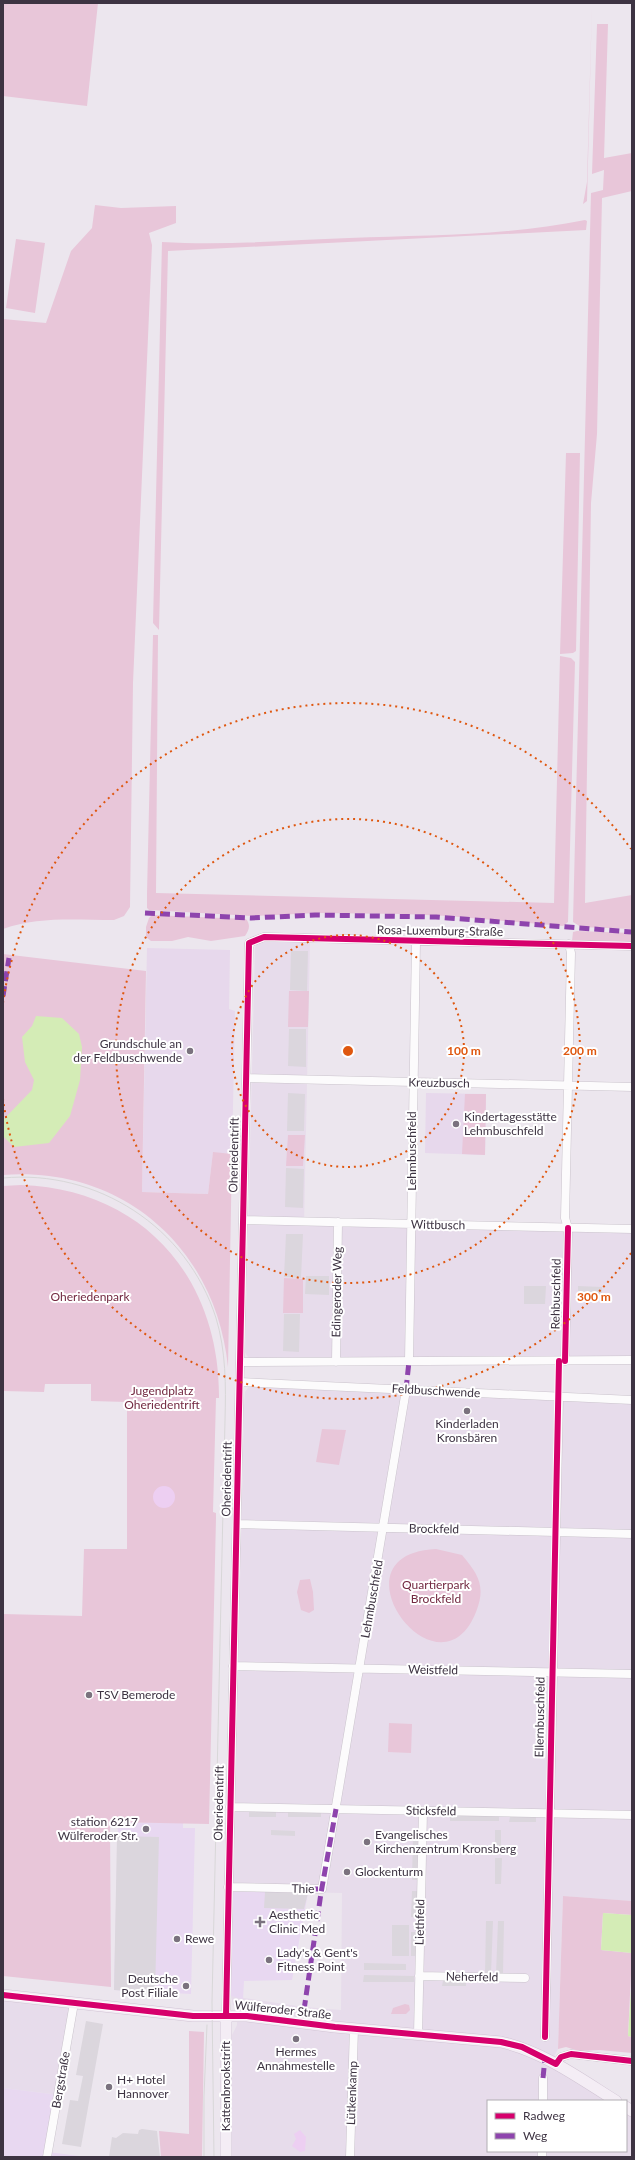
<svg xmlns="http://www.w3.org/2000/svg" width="635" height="2160" viewBox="0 0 635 2160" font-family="Lato,sans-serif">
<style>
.residential{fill:#e7dceb}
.commercial{fill:#e8d8f1}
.education{fill:#e7d8ec}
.green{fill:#e8c6d9}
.sand{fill:#edcff2}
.parking{fill:#dbd6dd}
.water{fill:#d4ecb6}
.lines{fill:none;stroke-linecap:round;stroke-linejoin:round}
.street-casing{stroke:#cac3cc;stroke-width:9}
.secondary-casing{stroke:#d1c4d4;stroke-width:12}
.street{stroke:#fcfbfc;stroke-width:8}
.secondary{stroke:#f4edf5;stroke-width:11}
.tram{stroke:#d8d7d8;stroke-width:1}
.quiet{stroke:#8e44ad;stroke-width:5;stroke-dasharray:10 5;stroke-linecap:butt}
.cycleway-casing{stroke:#fff;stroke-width:8}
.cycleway{stroke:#d6006c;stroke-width:6}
.ring{fill:none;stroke:#df570f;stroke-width:2;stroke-dasharray:2 4}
.poi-dot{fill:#7a727e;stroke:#fff;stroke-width:1.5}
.labels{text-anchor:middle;stroke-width:4;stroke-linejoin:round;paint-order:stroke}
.street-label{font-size:12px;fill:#3d3342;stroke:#fff}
.poi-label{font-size:12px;fill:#3d3342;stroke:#fff;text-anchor:start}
.park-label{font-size:12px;fill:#722840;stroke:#fff}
.centre{fill:#df570f;stroke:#fff;stroke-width:2}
.ring-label{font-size:12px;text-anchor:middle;font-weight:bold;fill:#df570f;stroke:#fff;stroke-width:4;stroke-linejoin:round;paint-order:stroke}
</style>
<rect width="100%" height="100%" fill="#ece6ee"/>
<path class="residential" d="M262 941 310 942 304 1225 632 1232V1358L251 1359 247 1356 245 1352 255 948 256 945Z
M250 1385 632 1403V1901L563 1896 558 2049 550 2064 609 2101H488V2151H626V2111L632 2115V2157H232L231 2037 237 2025V2008L233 2005 231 1996 304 2007 341 2010 342 1893 233 1891 244 1406 245 1392Z
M3 1995 74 2003 59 2095 3 2088Z"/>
<path class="commercial" d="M118 1822 183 1823V1828H195L191 1994 114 1990Z
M233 1891 308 1893 292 1980 244 1981 243 1999 231 1996Z
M3 2088 59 2095 48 2152 87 2157H3Z"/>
<path class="education" d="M147 948 230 950 229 1009 235 1011 232 1154 213 1153 208 1194 142 1192Z
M426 1093 486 1094 485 1155 425 1153Z"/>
<path class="green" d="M3 3H98L87 106 3 96Z
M592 3 587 201 583 204 587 182Z
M597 24H608L604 158 632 153V191L602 198 597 434 591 503 585 903 632 895V929L581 927 573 922 591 193 603 190 604 170 592 174Z
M95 205 121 208 176 206V223L149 233 152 245 133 683 130 907 124 916 114 920C77 920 38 916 3 929V319L46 323 71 251 92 228Z
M585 220 587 221 586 230 168 251 159 630 153 623 162 242C225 246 287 240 349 238 427 235 508 236 585 220Z
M16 239 45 243 35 313 6 308Z
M566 453H580L576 651 573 653 560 654Z
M153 635H158L156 893 554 903 560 656 571 658 575 662 568 922 563 926 448 916 403 914 317 913 252 916 149 910 147 908V894Z
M152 915 246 919C251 925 249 930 245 936L211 941 188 937 172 941H151L146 937V927L149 918Z
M577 931 632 933V943L572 941 573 932Z
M3 954 146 971 142 1192 208 1194 213 1152 232 1154 228 1367C216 1248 123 1166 3 1175Z
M289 991H309L308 1027H288Z
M465 1094H486L485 1155 462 1154Z
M288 1135H305L303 1166H286Z
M21 1185C143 1189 220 1278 219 1398H216L213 1512 216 1513V1518L209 1824 110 1822 111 1987 3 1976V1614L82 1616 84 1549H127V1402L91 1401V1384H45L44 1392 3 1391V1186Z
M284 1278 303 1279V1313H283Z
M322 1429 346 1430 339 1465 316 1462Z
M436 1549 462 1555C479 1575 486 1587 476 1612 439 1705 326 1554 436 1549Z
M310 1579 313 1592 314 1610 309 1613 301 1610 297 1592 300 1580Z
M389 1723 412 1724 411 1753 388 1752Z
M563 1896 632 1901V1915L603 1913 601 1950 632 1953 628 2036 632 2037V2053L599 2050 579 2051 566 2047 558 2049Z
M405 2004 409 2005 410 2010 406 2014H391L393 2008Z
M189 2031 204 2032 202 2157H161L159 2131 189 2134Z"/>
<path class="sand" d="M153 1497a11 11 0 1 1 22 0a11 11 0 1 1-22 0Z
M300 2130 306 2137 305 2151 300 2152 292 2146 296 2139 294 2134Z"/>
<path class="parking" d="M291 951H308L307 991 290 990Z
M289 1029H306V1067L288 1066Z
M288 1093 305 1094 304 1131H287Z
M286 1168 304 1169 303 1208 285 1207Z
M286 1234H303L301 1278 284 1277Z
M306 1276H329V1295L305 1294Z
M524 1286H546L545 1304H524Z
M578 1286 602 1287V1300L578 1299Z
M284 1314H300L299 1352 283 1351Z
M249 1812H276V1817H249Z
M288 1812H321V1817H288Z
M450 1815 499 1816V1821H450Z
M510 1817H536V1822H509Z
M271 1830 295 1831V1836L271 1835Z
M495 1830H501V1853H495Z
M413 1835H418L417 1880H412Z
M117 1836 159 1837 155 1993 114 1990Z
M495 1858H502L501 1884H495Z
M412 1891H419L418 1917H411Z
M265 1892 308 1893 304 1909 264 1908Z
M486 1921H493L491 1974H485Z
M498 1921H504L503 1974H496Z
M392 1925H409V1956H392Z
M411 1932H418L417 1956H411Z
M364 1963 406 1964V1970H364Z
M364 1975 414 1976V1982H363Z
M443 1981H466V1986H442Z
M86 2021 103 2024 81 2147 62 2144 70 2100 78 2101 83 2076 76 2075Z
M142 2129 157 2131 160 2157H109L112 2137 116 2138 123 2133 138 2134 139 2130Z"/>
<path class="water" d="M36 1016 62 1018 79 1034 82 1047 80 1080 70 1116 49 1143 14 1147 3 1136V1120L32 1090 34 1080 25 1062 22 1037 32 1026Z
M603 1913 632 1915V1953L601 1950Z
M632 1974V2037L628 2036Z"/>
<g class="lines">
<defs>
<path id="street" d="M247 1078 632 1087
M243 1220 632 1229
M409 1361 416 942
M565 1361 568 1228 565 1218 571 953 569 944
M240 1362 632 1360
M336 1362 338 1222
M240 1382 632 1400
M237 1524 632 1534
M233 1666 632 1674
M230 1807 632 1815
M228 1887 322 1889 406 1390
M419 1976 525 1978
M226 2016 249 943 264 937 632 946
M418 2034 423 1811
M545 2037 559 1397
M556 2064 561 2057 571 2054 632 2061
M543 2101V2078
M47 2157 74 2003
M350 2157 354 2028
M542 2157V2151"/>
<path id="secondary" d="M3 1995 193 2016H247L335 2027 501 2042C544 2052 579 2078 616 2101
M226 2016V2157
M626 2107 632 2111"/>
</defs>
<use href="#street" class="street-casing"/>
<use href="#secondary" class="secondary-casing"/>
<use href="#street" class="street"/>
<use href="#secondary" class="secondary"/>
<path class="tram" d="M3 1178C97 1169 187 1227 216 1318 226 1351 226 1386 225 1420L212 2002 214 2157
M204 2157V2096L207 2025"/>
<path class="quiet" d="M145 913 251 918 315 915 436 917 632 932
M3 996 9 958
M406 1390 409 1361
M308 1889H322
M304 2010 321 1893 336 1809
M543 2078 545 2058"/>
<defs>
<path id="cycleway" d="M565 1361 568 1228
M3 1995 193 2016H247L335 2027 501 2042 522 2047 556 2064 561 2057 571 2054 632 2061
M226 2016 249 943 264 937 632 946
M545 2037 559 1361"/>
</defs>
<use href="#cycleway" class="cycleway-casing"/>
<use href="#cycleway" class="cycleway"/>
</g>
<g class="ring">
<circle cx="348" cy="1051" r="116"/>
<circle cx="348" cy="1051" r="232"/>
<path d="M631 1253A348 348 0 0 1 3 1099M3 1003A348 348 0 0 1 631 849"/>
</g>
<g class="poi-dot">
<circle cx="190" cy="1051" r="4"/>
<circle cx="456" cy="1124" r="4"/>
<circle cx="467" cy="1411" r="4"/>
<circle cx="89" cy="1695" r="4"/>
<circle cx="146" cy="1829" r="4"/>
<circle cx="367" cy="1842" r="4"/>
<circle cx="347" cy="1872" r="4"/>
<path d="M258 1916h4v4h4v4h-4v4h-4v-4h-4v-4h4z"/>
<circle cx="177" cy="1939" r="4"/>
<circle cx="269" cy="1960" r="4"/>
<circle cx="186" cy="1986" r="4"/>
<circle cx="296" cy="2039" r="4"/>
<circle cx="109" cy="2087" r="4"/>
</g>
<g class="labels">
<g class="street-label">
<text transform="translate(440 931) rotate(1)" y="4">Rosa-Luxemburg-Straße</text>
<text transform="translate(439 1083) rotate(1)" y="4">Kreuzbusch</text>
<text transform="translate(412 1151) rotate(-90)" y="4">Lehmbuschfeld</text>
<text transform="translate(234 1155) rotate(-89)" y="4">Oheriedentrift</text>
<text transform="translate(438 1225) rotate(1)" y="4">Wittbusch</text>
<text transform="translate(337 1292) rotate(-89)" y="4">Edingeroder Weg</text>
<text transform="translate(556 1294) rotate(-89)" y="4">Rehbuschfeld</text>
<text transform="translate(436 1391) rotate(3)" y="4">Feldbuschwende</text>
<text transform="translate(227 1479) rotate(-89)" y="4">Oheriedentrift</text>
<text transform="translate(434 1529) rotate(1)" y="4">Brockfeld</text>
<text transform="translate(372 1599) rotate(-80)" y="4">Lehmbuschfeld</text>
<text transform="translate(433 1670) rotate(1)" y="4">Weistfeld</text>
<text transform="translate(540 1717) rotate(-89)" y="4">Ellernbuschfeld</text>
<text transform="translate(219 1803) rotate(-89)" y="4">Oheriedentrift</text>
<text transform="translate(431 1811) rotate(1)" y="4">Sticksfeld</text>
<text transform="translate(303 1889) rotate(1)" y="4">Thie</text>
<text transform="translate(420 1922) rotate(-89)" y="4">Liethfeld</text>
<text transform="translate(472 1977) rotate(1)" y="4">Neherfeld</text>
<text transform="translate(283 2010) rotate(6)" y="4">Wülferoder Straße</text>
<text transform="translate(61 2080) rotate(-80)" y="4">Bergstraße</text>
<text transform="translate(226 2086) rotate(-90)" y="4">Kattenbrookstrift</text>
<text transform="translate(352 2093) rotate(-88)" y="4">Lütkenkamp</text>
</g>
<g class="poi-label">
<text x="182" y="1048" text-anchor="end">Grundschule an<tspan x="182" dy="14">der Feldbuschwende</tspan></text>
<text x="464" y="1121">Kindertagesstätte<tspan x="464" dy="14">Lehmbuschfeld</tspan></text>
<text x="467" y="1428" text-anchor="middle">Kinderladen<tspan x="467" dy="14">Kronsbären</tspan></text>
<text x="97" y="1699">TSV Bemerode</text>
<text x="138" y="1826" text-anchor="end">station 6217<tspan x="138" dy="14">Wülferoder Str.</tspan></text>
<text x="375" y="1839">Evangelisches<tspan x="375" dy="14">Kirchenzentrum Kronsberg</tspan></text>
<text x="355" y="1876">Glockenturm</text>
<text x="269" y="1919">Aesthetic<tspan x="269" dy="14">Clinic Med</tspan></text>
<text x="185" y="1943">Rewe</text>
<text x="277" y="1957">Lady's &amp; Gent's<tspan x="277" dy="14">Fitness Point</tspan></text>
<text x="178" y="1983" text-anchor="end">Deutsche<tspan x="178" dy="14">Post Filiale</tspan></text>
<text x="296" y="2056" text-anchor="middle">Hermes<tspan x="296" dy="14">Annahmestelle</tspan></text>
<text x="117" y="2084">H+ Hotel<tspan x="117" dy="14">Hannover</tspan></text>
</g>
<g class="park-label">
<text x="90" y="1301">Oheriedenpark</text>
<text x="162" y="1395">Jugendplatz<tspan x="162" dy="14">Oheriedentrift</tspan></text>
<text x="436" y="1589">Quartierpark<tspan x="436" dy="14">Brockfeld</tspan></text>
</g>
</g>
<circle cx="348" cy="1051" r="6" class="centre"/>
<g class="ring-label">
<text x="464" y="1055">100 m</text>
<text x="580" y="1055">200 m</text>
<text x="594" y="1301">300 m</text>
</g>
<rect width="635" height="2160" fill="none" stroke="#3d3342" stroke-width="8"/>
<rect x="487" y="2100" width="140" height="52" fill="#ffffff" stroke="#b1adb3"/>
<rect x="495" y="2113" width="20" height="6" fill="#d6006c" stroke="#b1adb3"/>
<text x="523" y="2120" font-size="12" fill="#3d3342">Radweg</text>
<rect x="495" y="2133" width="20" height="6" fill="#8e44ad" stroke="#b1adb3"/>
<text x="523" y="2140" font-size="12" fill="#3d3342">Weg</text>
</svg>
